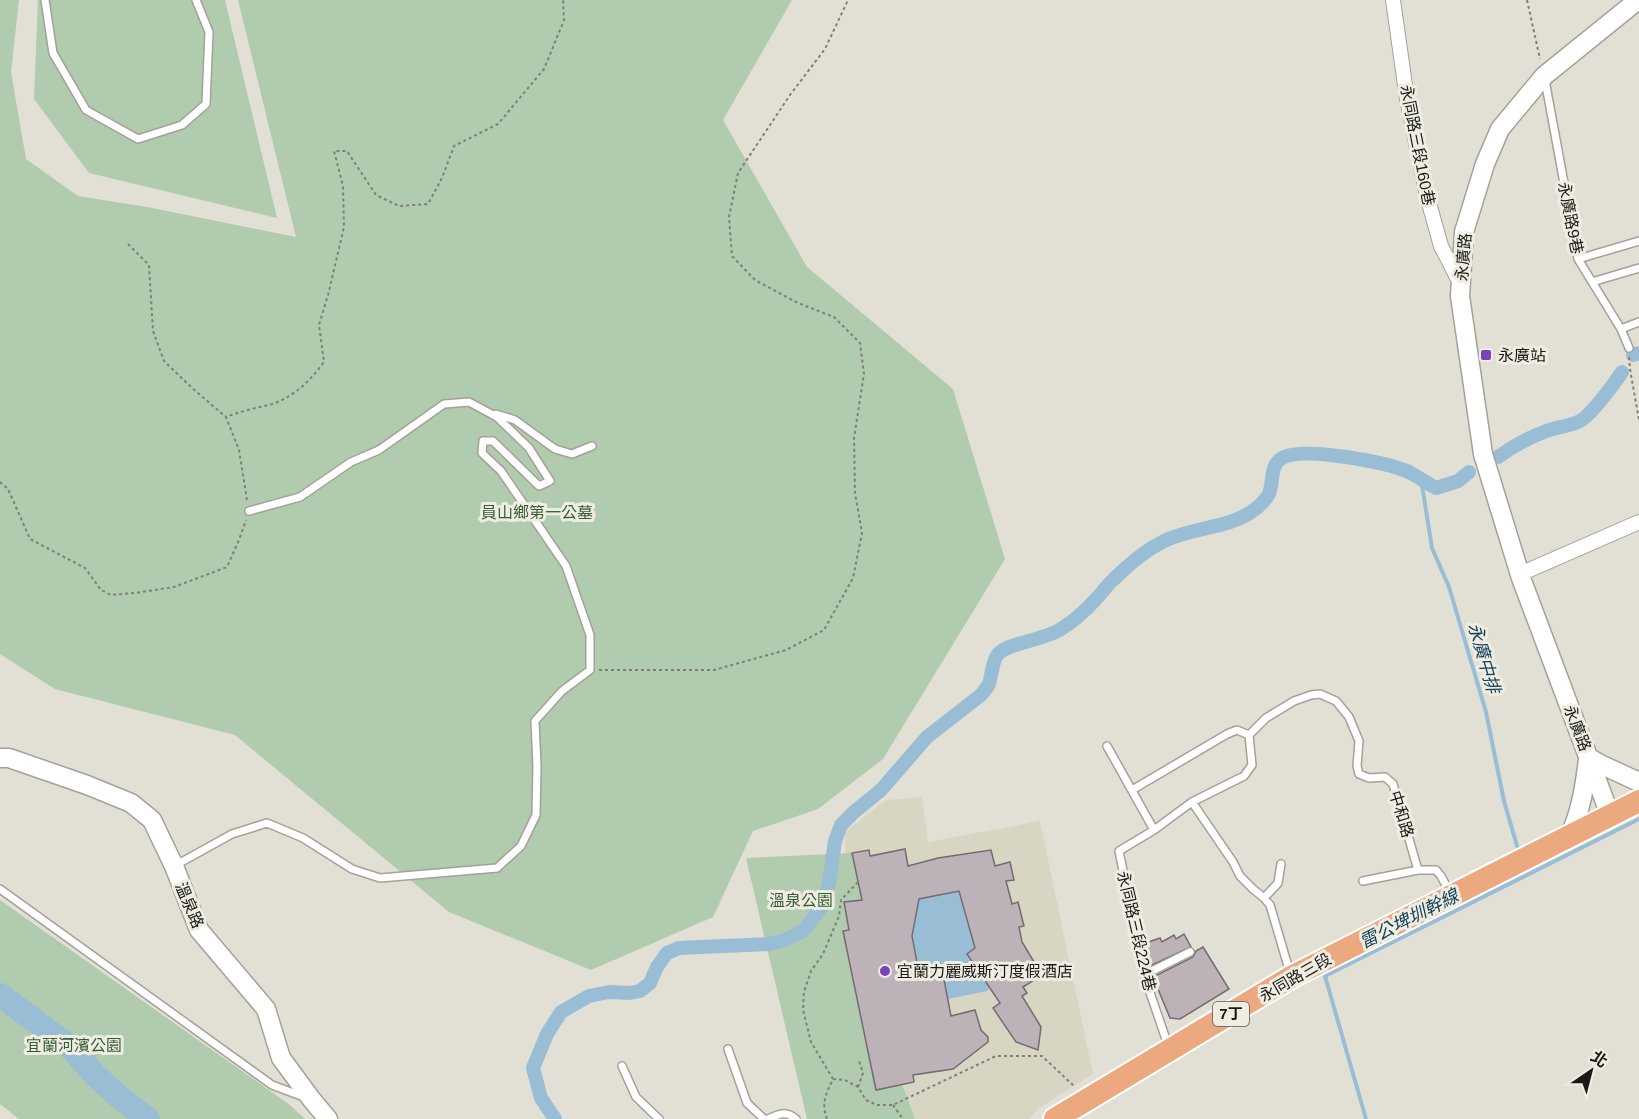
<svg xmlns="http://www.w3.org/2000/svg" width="1639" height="1119" viewBox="0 0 1639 1119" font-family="Arial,'Noto Sans TC',sans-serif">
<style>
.built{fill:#d9d5c3}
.green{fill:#b0cbad}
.water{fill:#99bdd5}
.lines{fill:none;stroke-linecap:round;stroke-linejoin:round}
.stream{stroke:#99bdd5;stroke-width:4}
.canal{stroke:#99bdd5;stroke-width:14}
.river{stroke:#99bdd5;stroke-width:24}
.building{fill:#bcb2b8;stroke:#746b70;stroke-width:1.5}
.service-casing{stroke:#a4a197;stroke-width:10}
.minor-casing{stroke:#a4a197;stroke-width:16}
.tertiary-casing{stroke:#a4a197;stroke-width:21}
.primary-casing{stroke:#fff;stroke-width:26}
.path{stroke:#7f7e77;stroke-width:2;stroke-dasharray:3 3;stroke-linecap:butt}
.service{stroke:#fff;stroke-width:7}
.minor{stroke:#fff;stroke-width:14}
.tertiary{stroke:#fff;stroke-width:18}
.primary{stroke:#eca97f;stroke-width:22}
.poi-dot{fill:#7942b9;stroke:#efede2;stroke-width:2}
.labels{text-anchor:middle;stroke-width:6;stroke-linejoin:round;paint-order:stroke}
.shield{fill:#efede2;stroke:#5a5953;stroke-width:1.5}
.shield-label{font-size:15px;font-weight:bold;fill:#1a1916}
.street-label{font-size:16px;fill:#1a1916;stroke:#efede2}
.poi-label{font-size:16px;fill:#1a1916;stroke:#efede2;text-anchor:start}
.park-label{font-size:16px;fill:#355d33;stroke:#efede2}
.water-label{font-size:18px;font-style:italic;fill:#14415a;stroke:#efede2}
</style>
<rect width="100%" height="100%" fill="#e2e0d5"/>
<path class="built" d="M922 797 928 842 1040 821 1093 1074 1039 1108 1029 1119H915L902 1084 876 1090 841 900 846 880 845 832 886 800Z"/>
<path class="green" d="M0 0H19L11 72 26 159 78 196 147 207 296 237 238 0H792L723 120 807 267 953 389 1005 559 883 759 818 809 753 831 713 917 591 970 449 912 235 735 55 689 0 654Z
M38 0H225L277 218 89 173 34 99Z
M852 853 862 900 844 903 876 1089 902 1084 915 1119H807L746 858Z
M0 900 290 1105 305 1119H19L0 1104Z"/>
<path class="water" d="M959 891 975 948 967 954 990 987 987 991 948 999 942 969 919 973 912 936 919 899Z"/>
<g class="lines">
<path class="stream" d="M1421 479 1432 548 1449 587 1486 712 1504 801 1517 846
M1366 1119 1325 976 1639 819"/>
<path class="canal" d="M1633 355 1639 353
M1498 457C1512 447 1528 438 1544 432 1555 427 1568 427 1580 421 1592 414 1614 384 1622 372
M555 1119 541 1098 533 1068 547 1034 561 1012 589 996 609 992 630 993 640 991 650 983 657 967 667 953 679 948 769 944 785 940 803 931 822 907 829 883 835 841 841 825 854 812 881 790 927 737 981 695C984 691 987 688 989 684 992 675 992 661 998 654 1010 642 1045 640 1061 629 1074 621 1086 610 1096 599 1102 593 1107 585 1114 579 1128 565 1146 550 1164 541 1193 527 1228 529 1254 510 1259 507 1266 499 1269 494 1274 481 1269 464 1284 457 1306 447 1386 462 1409 472 1418 477 1427 483 1436 488L1458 481 1469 472"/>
<path class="river" d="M0 995 70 1047 95 1075 118 1096 148 1119"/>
</g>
<path class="building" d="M905 849 908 866 938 858 991 850 995 866 1010 862 1014 880 1006 881 1012 904 1018 902 1024 926 1019 927 1022 942 1042 975 1023 987 1027 993 1022 996 1041 1027 1038 1050 1016 1042 993 1008 1000 1003 967 954 975 948 959 891 919 899 912 936 919 973 942 969 951 1016 975 1010 981 1030 988 1037V1042L953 1069 913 1075 914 1082 876 1090 843 931 849 930 844 902 862 900 852 853 869 850 870 856Z
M1184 934 1191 947 1152 965 1145 953 1143 944 1160 938 1162 942 1174 935 1176 939Z
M1203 947 1229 989 1180 1019 1170 1018 1153 977 1193 957 1196 951Z"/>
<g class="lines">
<defs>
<path id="service" d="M45 0 53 53 86 110 138 139 182 125 206 104 209 32 196 0
M1545 80 1578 259 1621 329 1629 348
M1578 259 1639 241
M1592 282 1639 268
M1621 329 1639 322
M496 414 515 420 555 449 572 454 592 446
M1249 735 1266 718 1294 701 1311 695 1320 694 1336 701 1349 717 1359 741 1357 766 1359 774 1369 778 1385 777 1393 784 1418 870H1436L1441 876 1450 893
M1107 746 1154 830
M1132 790 1227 734 1237 730 1249 735
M1192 802 1233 862 1240 876 1253 889 1264 898 1270 905 1290 973
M176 865 232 834 267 823 303 838 352 869 380 878 497 868 521 846 536 815 537 766 535 721 562 691 590 670V635L566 566 501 471 482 453 483 441H493L539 486 550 481 529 448 497 417 469 402 444 404 379 450 351 462 300 497 249 511
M1363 881 1418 870
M0 889 272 1085 304 1097
M1264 898 1278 883 1281 864
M1144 975 1190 952
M1169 1048 1144 975 1119 851 1154 830 1192 802 1244 776 1252 765 1249 735
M728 1049 747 1103 764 1119
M622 1066 636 1097 659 1119
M768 1119C779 1114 786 1110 796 1119"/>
<path id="minor" d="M1393 0 1407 99 1427 196 1441 246 1461 285
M1520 574 1639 522"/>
<path id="tertiary" d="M1588 757 1602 765 1639 782
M0 758H9L87 785 131 803 152 820 174 866 199 930 266 1009 281 1058 312 1100 328 1119
M1610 815 1521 578 1483 454 1460 296 1464 232 1485 164 1500 129 1544 76 1638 0
M1570 835C1581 811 1585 784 1588 759"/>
<path id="primary" d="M1055 1119 1291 977 1639 801"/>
</defs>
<use href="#service" class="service-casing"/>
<use href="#minor" class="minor-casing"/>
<use href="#tertiary" class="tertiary-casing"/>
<use href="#primary" class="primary-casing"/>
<path class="path" d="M1527 0 1540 59
M128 244 149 265 153 331 164 361 192 388 226 417
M1629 357 1630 369 1639 420
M0 482 8 489 30 539 85 568 101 590 111 595 135 593 174 587 227 567 239 540 246 520
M247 500 239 450 226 417C241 411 257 408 272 404 294 397 311 380 324 362L319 325 328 295 344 227 343 186 334 151H347L376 195 399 206 428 204 442 178 454 146 498 124 544 69 564 20 563 0
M599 670H714L786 650 824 630 853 578 862 533 855 493 854 438 864 374 860 343 834 317 798 303 755 280 732 256 729 217 738 173 790 95 825 49 848 0
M833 1079 811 1042 803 1010 804 992 811 971 823 954 839 916 841 900 858 882
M858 1087 863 1073 859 1061
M893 1105 903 1119
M827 1119C821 1103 826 1094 833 1079L845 1080 858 1087 866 1100 877 1105H893L996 1056H1042L1074 1086"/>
<use href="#service" class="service"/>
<use href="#minor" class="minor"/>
<use href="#tertiary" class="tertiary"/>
<use href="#primary" class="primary"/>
</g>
<g class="poi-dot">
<rect x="1480" y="349" width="12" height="12" rx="3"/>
<circle cx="885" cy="971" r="6"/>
</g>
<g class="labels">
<rect class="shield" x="1213" y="1002" width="36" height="24" rx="4.5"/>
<g class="shield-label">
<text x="1231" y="1019">7丁</text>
</g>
<g class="street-label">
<text transform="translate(1418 145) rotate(79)" y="6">永同路三段160巷</text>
<text transform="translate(1571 218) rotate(79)" y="6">永廣路9巷</text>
<text transform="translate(1463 257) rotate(-85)" y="6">永廣路</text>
<text transform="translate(1578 728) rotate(69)" y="6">永廣路</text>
<text transform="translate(1402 814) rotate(73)" y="6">中和路</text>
<text transform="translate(190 905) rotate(67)" y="6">溫泉路</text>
<text transform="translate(1137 931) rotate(77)" y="6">永同路三段224巷</text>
<text transform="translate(1295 977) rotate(-30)" y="6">永同路三段</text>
</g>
<g class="poi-label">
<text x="1498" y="361">永廣站</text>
<text x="897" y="977">宜蘭力麗威斯汀度假酒店</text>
</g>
<g class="park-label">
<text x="537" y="518">員山鄉第一公墓</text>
<text x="801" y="906">溫泉公園</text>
<text x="74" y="1051">宜蘭河濱公園</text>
</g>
<g class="water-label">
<text transform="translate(1484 658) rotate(74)" y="6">永廣中排</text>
<text transform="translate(1409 919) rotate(-27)" y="6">雷公埤圳幹線</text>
</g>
</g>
<g transform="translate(1591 1071) rotate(35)" stroke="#efede2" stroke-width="4.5" paint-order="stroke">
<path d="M0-4.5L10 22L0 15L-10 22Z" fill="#1a1916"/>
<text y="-9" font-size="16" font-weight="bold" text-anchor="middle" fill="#1a1916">北</text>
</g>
</svg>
